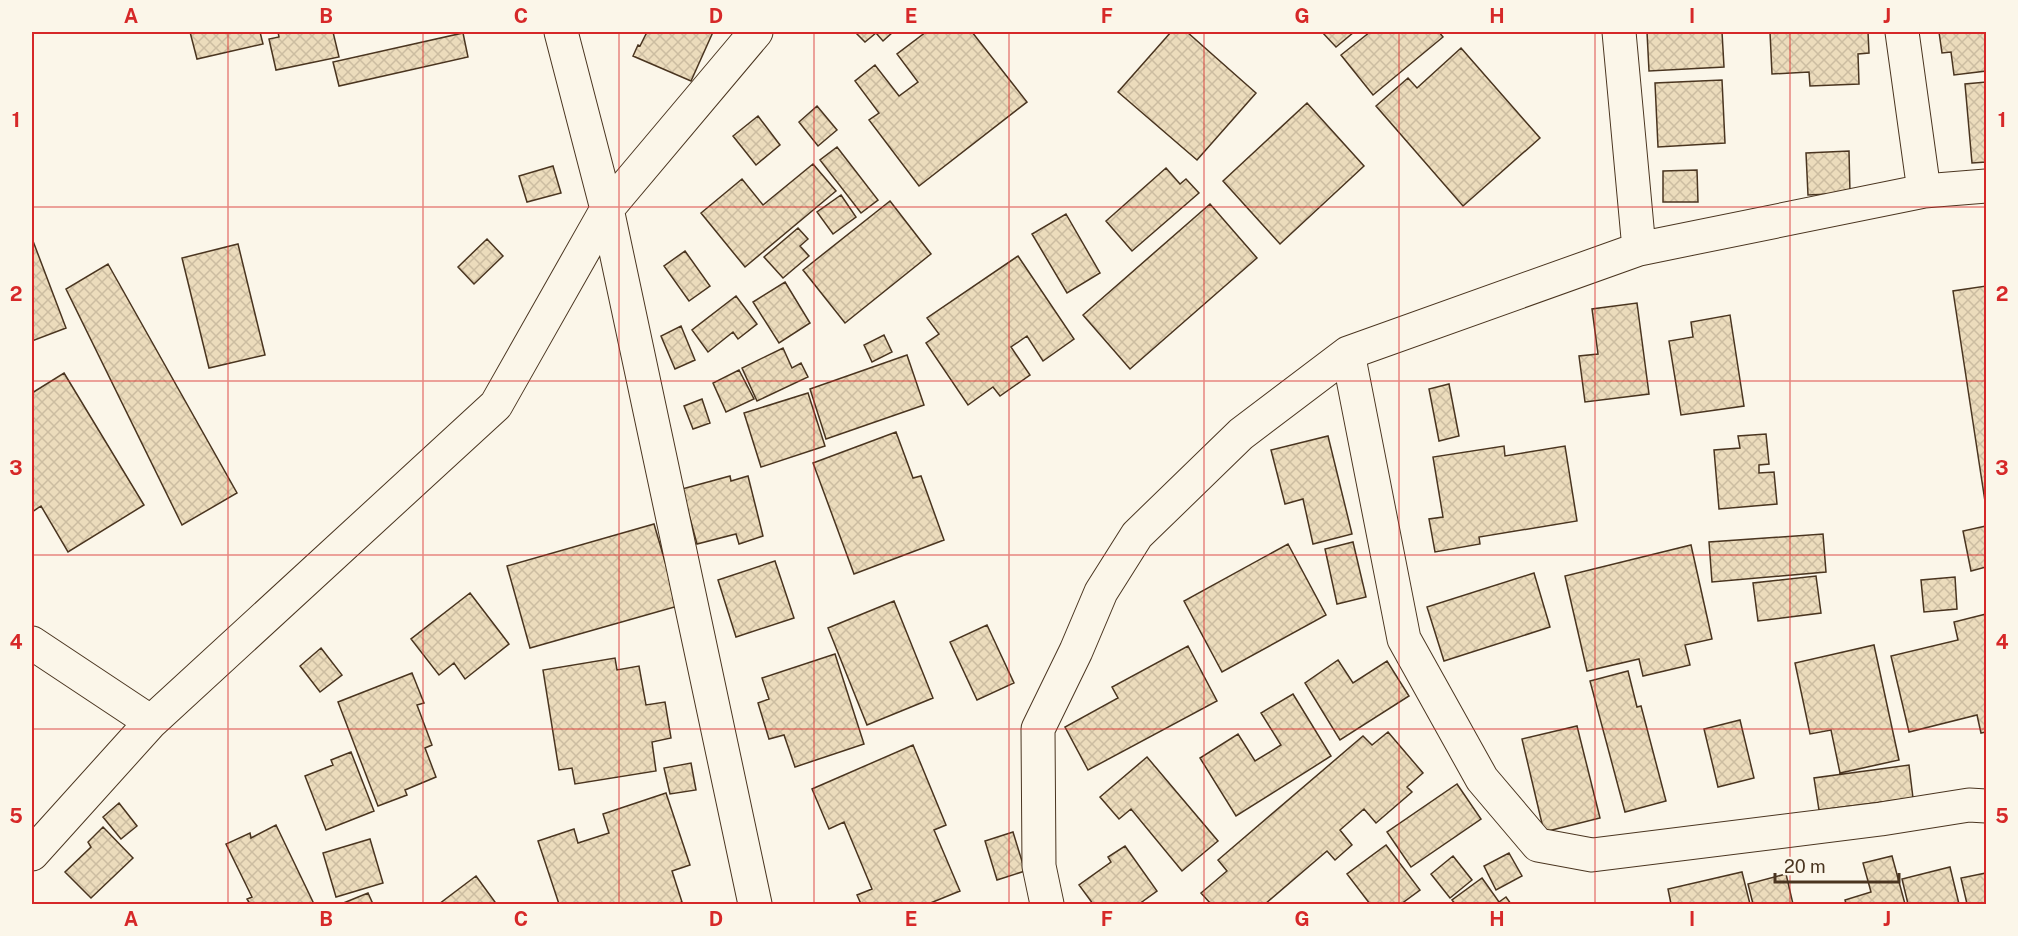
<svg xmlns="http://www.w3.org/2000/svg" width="2018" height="936" viewBox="0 0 2018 936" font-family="'Public Sans',sans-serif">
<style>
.building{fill:url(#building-cross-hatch);stroke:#4a3520;stroke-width:1.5}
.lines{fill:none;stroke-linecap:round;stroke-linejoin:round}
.minor-casing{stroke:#4a3520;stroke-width:35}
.minor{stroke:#fbf6e9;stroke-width:33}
.grid{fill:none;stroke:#d62828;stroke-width:1.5;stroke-opacity:0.55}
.neatline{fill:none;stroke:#d62828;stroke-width:2}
.grid-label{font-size:20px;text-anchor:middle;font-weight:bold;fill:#d62828}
</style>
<defs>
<pattern id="building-cross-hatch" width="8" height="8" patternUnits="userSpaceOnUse" patternTransform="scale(1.5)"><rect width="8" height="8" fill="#ecdcbc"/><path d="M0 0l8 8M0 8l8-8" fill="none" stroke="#ccbda1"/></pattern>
</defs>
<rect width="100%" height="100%" fill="#fbf6e9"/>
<path class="building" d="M190 32H260L263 44 197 59Z
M278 32H333L339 57 276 70 269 39 279 37Z
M647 32H713L691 81 633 56 638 45 640 46Z
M855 32H893L883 41 876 33 865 42Z
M926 32H972L1027 102 919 186 869 120 879 113 855 81 875 65 899 96 918 82 897 54Z
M1171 32H1187L1256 93 1197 160 1118 92Z
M1322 32H1354L1336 47Z
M1370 32H1439L1443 37 1373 95 1341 55Z
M1647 32H1722L1724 67 1649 71Z
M1770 32H1868L1869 53 1858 54 1859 84 1810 86 1809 72 1772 74Z
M1939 32H1986V71L1954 75 1951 52 1942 53Z
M463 33 468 57 339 86 333 62Z
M1461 48 1540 138 1463 206 1376 106 1408 78 1417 88Z
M1722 80 1725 143 1658 147 1655 83Z
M1986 82V162L1972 163 1965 84Z
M1307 103 1364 166 1280 244 1223 181Z
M817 106 837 130 818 146 799 122Z
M758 116 780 145 756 165 733 136Z
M837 147 878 200 861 213 820 160Z
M1849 151 1850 193 1808 195 1806 153Z
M813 164 836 191 745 267 701 213 742 179 763 205Z
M553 166 561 193 527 202 519 176Z
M1166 168 1180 184 1186 179 1199 193 1132 251 1106 221Z
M1697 170 1698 202H1663V171Z
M841 195 856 217 833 234 817 212Z
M890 201 931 254 845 323 803 270Z
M1210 204 1257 258 1130 369 1083 315Z
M1066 214 1100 273 1067 293 1032 234Z
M798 228 808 239 800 246 809 256 783 278 764 257Z
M487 239 503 256 474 284 458 267Z
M33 241 66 328 32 341V242Z
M238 244 265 355 209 368 182 258Z
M685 251 710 286 689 301 664 266Z
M1018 256 1074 339 1043 361 1027 336 1011 347 1030 375 1000 396 993 387 968 405 926 343 939 334 927 318Z
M108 264 237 493 182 525 66 289Z
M785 282 810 323 779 343 753 302Z
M1986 286V508L1953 291Z
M736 296 757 324 738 339 733 332 708 352 692 330Z
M1637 303 1649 394 1585 402 1579 356 1598 354 1592 309Z
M1730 315 1744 406 1681 415 1669 341 1693 337 1691 322Z
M681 326 695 360 675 369 661 336Z
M884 335 892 352 872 362 864 345Z
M783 348 792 368 801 363 808 377 757 401 742 368Z
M907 355 924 405 826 439 810 389Z
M739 370 754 399 726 412 713 383Z
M64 373 144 505 68 552 41 506 32 512V393Z
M1449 384 1459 436 1439 441 1429 389Z
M808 393 825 446 761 467 744 413Z
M702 399 710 423 693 429 684 406Z
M896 432 913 478 921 476 944 540 854 574 813 463Z
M1766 434 1769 464 1759 465V473L1774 472 1777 504 1719 509 1714 450 1740 448 1738 436Z
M1328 436 1352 534 1313 544 1303 499 1285 504 1271 450Z
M1504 446 1505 456 1565 446 1577 521 1479 537 1480 544 1435 552 1429 519 1443 517 1433 457Z
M730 476 731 481 748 476 763 536 739 544 736 534 697 544 682 489Z
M654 524 678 606 530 648 507 566Z
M1986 526V567L1971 571 1963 531Z
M1823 534 1826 572 1712 582 1709 542Z
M1353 542 1366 597 1337 604 1325 549Z
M1288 544 1326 615 1222 672 1184 601Z
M1691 545 1712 639 1685 645 1690 665 1643 676 1639 659 1587 671 1565 576Z
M775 561 794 618 736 637 718 580Z
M1534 573 1550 627 1444 661 1427 607Z
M1816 576 1821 613 1758 621 1753 583Z
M1955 577 1957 609 1924 612 1921 580Z
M470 593 509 644 465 679 454 663 439 675 411 639Z
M894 601 933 698 867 725 828 628Z
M1986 614V732L1981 733 1977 715 1909 732 1891 656 1958 640 1954 622Z
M987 625 1014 683 977 700 950 642Z
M1874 645 1899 760 1840 773 1831 730 1810 734 1795 663Z
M1188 646 1217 701 1088 770 1065 727 1118 698 1112 687Z
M321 648 342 675 320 692 300 666Z
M835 654 864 744 795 767 784 735 769 739 758 703 769 699 762 678Z
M615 658 617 670 639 666 646 705 665 702 671 738 652 742 656 771 575 784 572 768 559 770 543 670Z
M1338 660 1353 683 1387 661 1409 696 1340 740 1305 683Z
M1628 671 1637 707 1641 706 1666 801 1625 812 1590 681Z
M412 673 424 703 417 705 432 745 425 748 436 777 405 790 407 795 378 806 338 702Z
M1293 694 1331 756 1236 816 1200 758 1238 734 1255 761 1281 745 1261 713Z
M1740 720 1754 778 1718 787 1704 729Z
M1577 726 1600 818 1544 832 1522 739Z
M1388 732 1423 773 1407 787 1412 792 1376 823 1364 809 1340 830 1352 845 1335 860 1327 851 1265 904H1211L1201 893 1227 871 1218 860 1363 736 1372 745Z
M913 745 946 825 934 830 960 891 928 904H861L857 895 872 889 844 822 829 829 812 789Z
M351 752 374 811 326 830 305 776 333 765 331 760Z
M1147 757 1218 841 1182 871 1131 809 1119 819 1100 797Z
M691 763 696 790 670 794 664 768Z
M1909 765 1913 798 1819 810 1814 778Z
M1457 784 1481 819 1411 867 1387 832Z
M666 793 690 865 672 871 682 902 676 904H559L538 841 574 829 578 843 609 833 603 814Z
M119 803 137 826 121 839 103 817Z
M276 825 314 904H250L247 899 252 897 226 844 250 833 251 838Z
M103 827 133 858 91 898 65 872 91 847 88 842Z
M1013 832 1025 871 997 880 985 841Z
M370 839 383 883 336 897 323 853Z
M1386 845 1420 890 1401 904H1370L1347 874Z
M1125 846 1157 891 1139 904H1093L1079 885 1111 862 1108 857Z
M1509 853 1522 876 1496 890 1484 866Z
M1453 856 1472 880 1450 898 1431 874Z
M1892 856 1905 904H1846L1845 900 1871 892 1863 863Z
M1950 867 1959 904H1908L1902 879Z
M1742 872 1750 904H1671L1668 889Z
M1986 873V904H1967L1961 878Z
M1786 874 1793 904H1753L1748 884Z
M476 876 495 902 492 904H439Z
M1482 878 1499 902 1506 897 1511 904H1455L1452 900Z
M368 893 373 904H341Z"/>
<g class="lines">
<defs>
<path id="minor" d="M561 32 607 209 755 904
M1619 32 1639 249
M1902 32 1924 191
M1348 353 1404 639 1482 779 1538 845 1592 855 1881 819 1969 805 1986 806
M32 643 151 722
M32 854 151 722 496 405 607 209 756 32
M1047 904 1039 866 1038 729 1076 651 1101 592 1137 535 1241 434 1348 353 1639 249 1924 191 1986 186"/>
</defs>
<use href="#minor" class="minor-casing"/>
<use href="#minor" class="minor"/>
</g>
<path class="grid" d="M228 32V904M423 32V904M619 32V904M814 32V904M1009 32V904M1204 32V904M1399 32V904M1595 32V904M1790 32V904M32 207H1986M32 381H1986M32 555H1986M32 729H1986"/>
<rect width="2018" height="936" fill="none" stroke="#fbf6e9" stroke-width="66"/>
<path d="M1775 873v9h124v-9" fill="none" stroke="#4a3520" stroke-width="3"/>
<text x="1784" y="873" font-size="18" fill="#4a3520" stroke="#fbf6e9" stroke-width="4.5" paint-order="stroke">20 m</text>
<rect x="33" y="33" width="1952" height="870" class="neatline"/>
<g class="grid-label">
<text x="131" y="23">A</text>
<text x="326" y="23">B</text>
<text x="521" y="23">C</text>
<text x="716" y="23">D</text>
<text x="911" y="23">E</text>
<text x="1107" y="23">F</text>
<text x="1302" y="23">G</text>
<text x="1497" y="23">H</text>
<text x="1692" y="23">I</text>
<text x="1887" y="23">J</text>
<text x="16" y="127">1</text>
<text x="2002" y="127">1</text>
<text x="16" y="301">2</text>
<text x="2002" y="301">2</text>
<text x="16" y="475">3</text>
<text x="2002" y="475">3</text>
<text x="16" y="649">4</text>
<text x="2002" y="649">4</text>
<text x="16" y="823">5</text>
<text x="2002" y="823">5</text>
<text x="131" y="926">A</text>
<text x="326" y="926">B</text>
<text x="521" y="926">C</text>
<text x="716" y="926">D</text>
<text x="911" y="926">E</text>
<text x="1107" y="926">F</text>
<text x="1302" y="926">G</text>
<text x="1497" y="926">H</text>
<text x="1692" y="926">I</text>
<text x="1887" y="926">J</text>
</g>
</svg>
